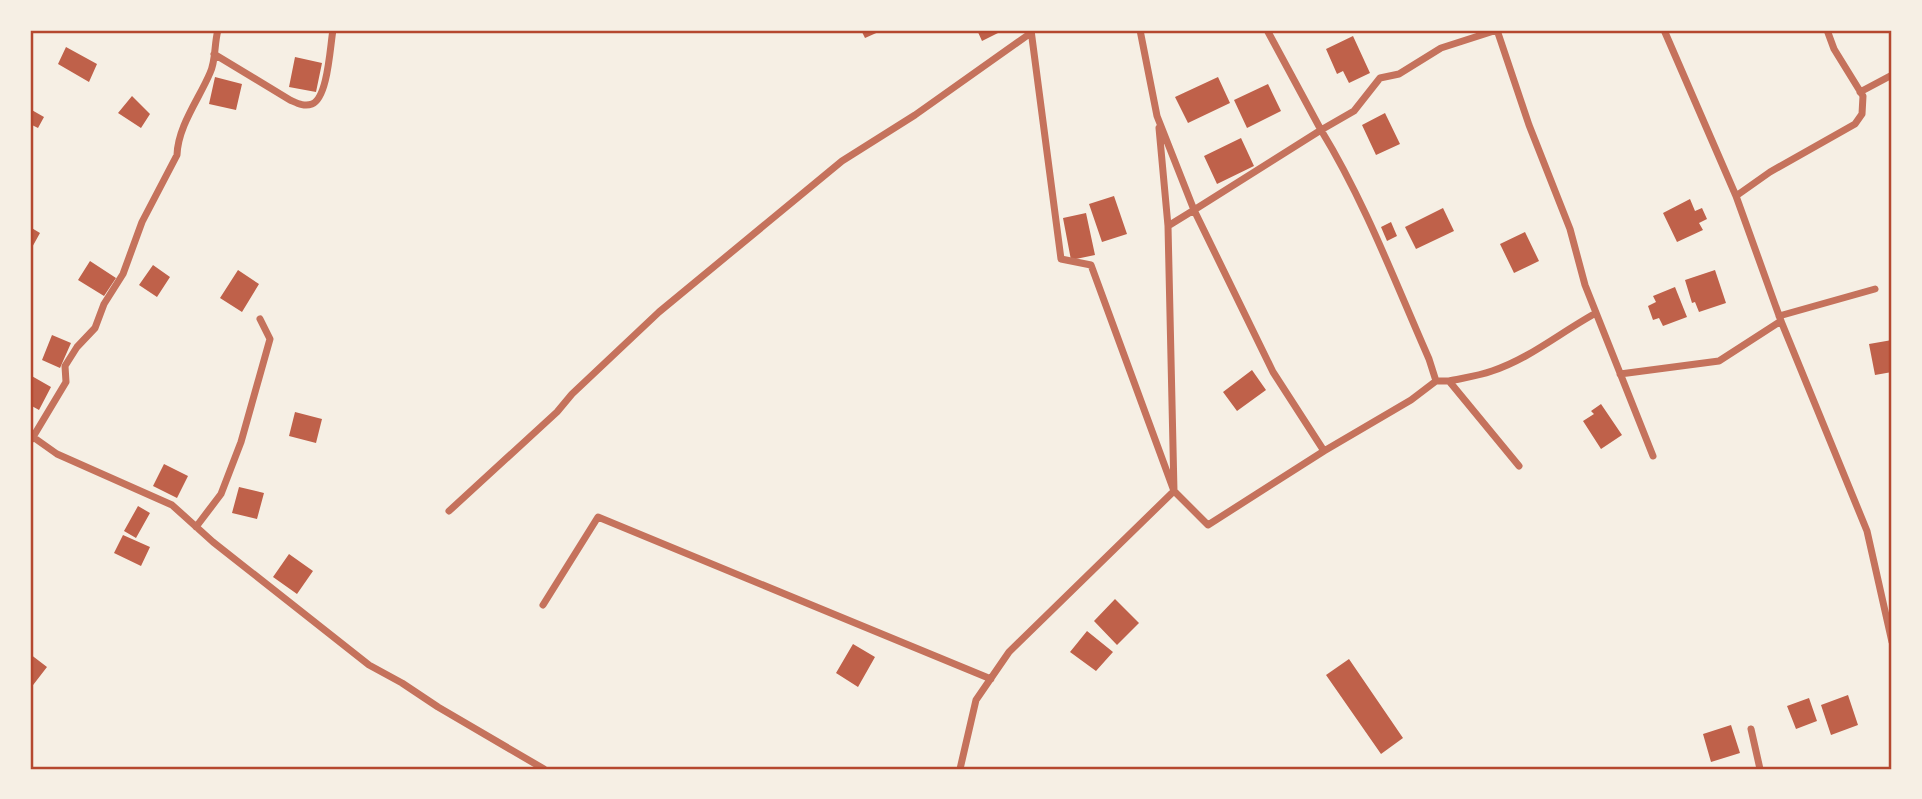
<svg xmlns="http://www.w3.org/2000/svg" width="1922" height="799" viewBox="0 0 1922 799" font-family="'Public Sans',sans-serif">
<style>
.building{fill:#bf614a}
.lines{fill:none;stroke-linecap:round;stroke-linejoin:round}
.minor{stroke:#c5725c;stroke-width:7}
.neatline{fill:none;stroke:#b5482f;stroke-width:2.5}
</style>
<rect width="100%" height="100%" fill="#f6efe4"/>
<path class="building" d="M861 30H883L865 38Z
M977 30H999L1000 32 982 41Z
M1353 36 1370 73 1349 83 1343 71 1337 74 1326 49Z
M66 47 97 64 89 82 58 64Z
M295 57 322 63 316 92 289 87Z
M215 77 242 84 236 110 209 104Z
M1218 77 1230 103 1188 123 1175 97Z
M1268 84 1281 111 1247 128 1234 100Z
M132 96 150 114 141 128 118 113Z
M30 109 44 117 38 128 30 124Z
M1385 113 1400 144 1376 155 1362 125Z
M1241 138 1254 166 1217 184 1204 156Z
M1114 196 1127 234 1102 242 1089 204Z
M1690 199 1695 211 1702 208 1707 219 1699 223 1703 230 1677 242 1663 213Z
M1443 208 1454 231 1416 249 1405 227Z
M1086 213 1095 255 1071 260 1063 218Z
M1391 222 1397 236 1387 241 1381 227Z
M30 227 40 233 30 251Z
M1525 232 1539 261 1514 273 1500 244Z
M90 261 116 278 104 296 78 280Z
M153 265 170 277 157 297 139 285Z
M238 270 259 284 242 312 220 298Z
M1715 270 1726 303 1699 312 1695 302 1692 303 1685 280Z
M1675 287 1687 317 1663 326 1659 318 1653 320 1648 306 1656 302 1653 296Z
M52 335 71 343 60 368 42 360Z
M1892 340V372L1875 375 1869 344Z
M1252 370 1266 390 1237 411 1223 392Z
M30 375 51 387 39 410 30 405Z
M1601 404 1622 435 1601 449 1583 421 1594 414 1591 411Z
M295 412 322 419 316 443 289 436Z
M164 464 188 476 177 498 153 486Z
M239 487 264 493 257 519 232 513Z
M138 506 150 513 136 538 124 531Z
M123 535 150 547 141 566 114 553Z
M289 554 313 571 297 594 273 577Z
M1115 599 1139 623 1117 645 1094 621Z
M1087 631 1113 652 1096 671 1070 652Z
M853 644 875 657 858 687 836 673Z
M30 654 47 667 30 689Z
M1349 659 1403 738 1381 754 1326 675Z
M1848 695 1858 725 1831 735 1821 705Z
M1809 698 1817 721 1796 729 1787 706Z
M1731 725 1740 753 1711 762 1703 734Z"/>
<g class="lines">
<path class="minor" d="M1140 30 1157 116 1194 210 1168 226 1174 491 1208 525 1324 451
M1267 30 1321 130 1194 210 1273 372 1324 451 1411 400 1436 381
M1497 30 1529 125 1570 229 1585 285 1653 456
M1664 30 1736 196 1781 321 1867 531 1892 642
M214 54 290 100C297 103 304 107 312 104 328 98 330 46 333 30
M1860 92 1892 75
M1159 128 1168 226
M1736 196 1770 172 1855 124 1862 114 1863 96 1834 49 1827 30
M1779 316 1875 289
M1620 374 1719 361 1781 321
M1449 381H1436L1429 359C1395 282 1365 202 1321 130L1354 111 1380 78 1399 74 1441 48 1497 30
M30 436 33 437 66 382 65 366 77 347 95 328 104 304 123 274 142 222 177 155C178 126 199 99 210 73 216 61 214 44 218 30
M30 441 33 437 57 454 172 505 213 542 369 665 402 683 438 707 544 769
M1519 466 1449 381C1463 378 1478 376 1492 371 1529 359 1561 332 1596 313
M449 511 557 412 572 394 659 312 842 161 915 115 1028 35 1030 30
M196 527 221 494 241 442 270 339 260 319
M543 605 598 517 991 679
M1751 729 1760 769
M960 769 976 700 1009 652 1174 491 1091 265 1061 259 1031 30"/>
</g>
<rect width="1922" height="799" fill="none" stroke="#f6efe4" stroke-width="63"/>
<rect x="32" y="32" width="1858" height="736" class="neatline"/>
</svg>
